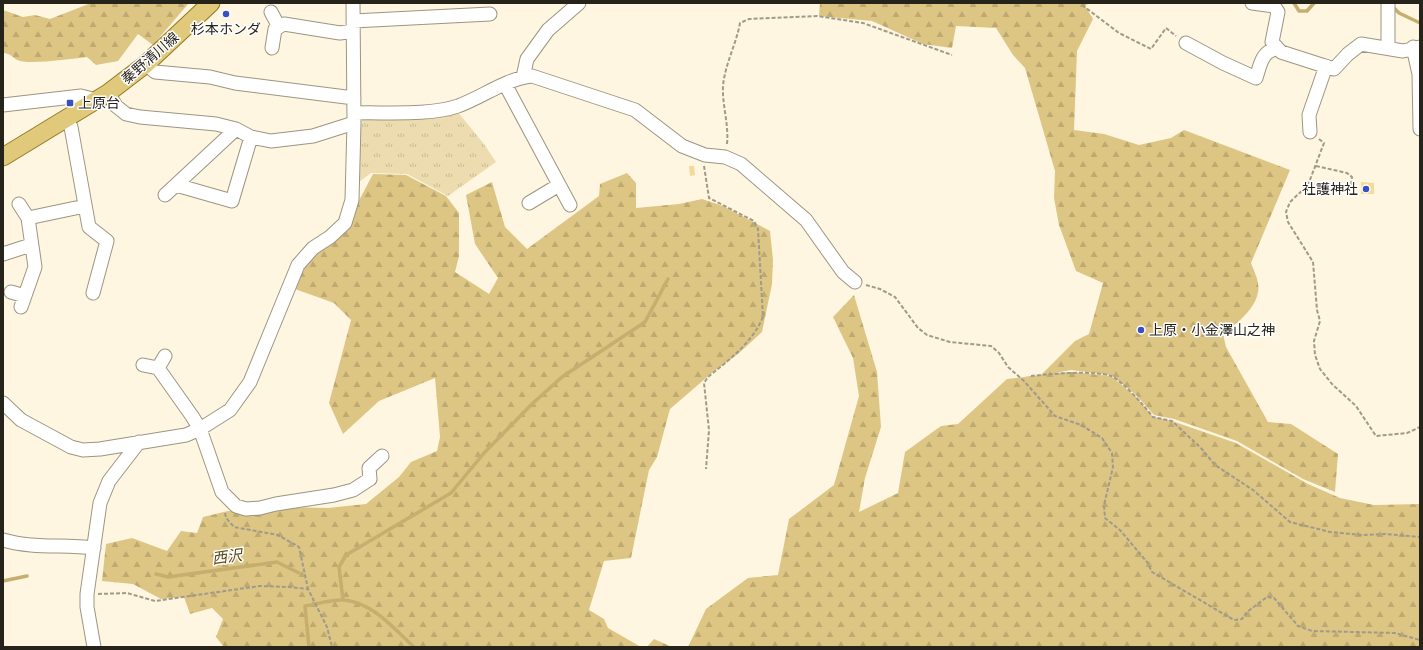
<svg xmlns="http://www.w3.org/2000/svg" width="1423" height="650" viewBox="0 0 1423 650" font-family="Manrope,'Noto Sans JP',sans-serif">
<style>
.grass{fill:url(#grass-tufts)}
.forest{fill:url(#forest-firs)}
.lines{fill:none;stroke-linecap:round;stroke-linejoin:round}
.stream{stroke:#c6ae6e;stroke-width:3.5}
.building{fill:#f3da99}
.minor-casing{stroke:#9c9581;stroke-width:15}
.major-casing{stroke:#937821;stroke-width:19}
.path{stroke:#a09a8a;stroke-width:2;stroke-dasharray:4 2;stroke-linecap:butt}
.minor{stroke:#fff;stroke-width:13}
.major{stroke:#e1c97c;stroke-width:17}
.poi-dot{fill:#3950c2;stroke:#fff;stroke-width:1.5}
.labels{text-anchor:middle;stroke-width:3;stroke-linejoin:round;paint-order:stroke}
.poi-label{font-size:14px;fill:#26231b;stroke:#fff;text-anchor:start}
.street-label{font-size:14px;fill:#26231b;stroke:#fff}
.water-label{font-size:15px;font-style:italic;fill:#5b4918;stroke:#fff}
</style>
<defs>
<pattern id="grass-tufts" width="24" height="20" patternUnits="userSpaceOnUse"><rect width="24" height="20" fill="#eddcaf"/><path d="M3 7l-1-3M5 7V3M7 7l1-3M15 17l-1-3M17 17v-4M19 17l1-3" fill="none" stroke="#cbbc96"/></pattern>
<pattern id="forest-firs" width="22" height="20" patternUnits="userSpaceOnUse"><rect width="22" height="20" fill="#ddc584"/><path d="M5 1l3.5 6h-7zM16 11l3.5 6h-7z" fill="#bea971"/></pattern>
</defs>
<rect width="100%" height="100%" fill="#fef6e0"/>
<path class="grass" d="M457 111 484 144 496 162 448 196 407 174 371 173 359 182V142L362 121 368 117Z"/>
<path class="forest" d="M91 3H189L153 45 138 34 118 61 96 65 87 57C70 59 35 64 20 61 13 59 11 53 3 53V10L23 17 35 15 50 19Z
M820 3H1089L1085 6 1093 19 1077 51 1074 130 1104 134 1139 145 1171 138 1184 130 1290 170 1251 263C1253 269 1257 276 1258 283 1262 305 1237 323 1223 334L1226 347 1268 422 1291 424 1338 454 1335 492 1303 479 1237 441 1174 419 1154 415 1135 394 1111 375 1071 370 1055 373 1071 372 1111 376 1136 397 1153 417 1172 421 1236 443 1308 484 1340 498 1374 505 1420 504V647H688L706 609 748 578 778 575 789 519 834 485 859 396 853 358 833 317 854 295 877 372 881 427 865 478 859 512 898 493 905 452 941 426 958 424 1007 379 1041 375 1075 341 1089 334 1103 283 1076 271 1059 225 1054 198 1055 171 1025 68 1013 55 996 28 956 26 952 48 923 44 872 21 819 16Z
M627 173 636 183V208L679 204 702 199 723 206 770 231 773 260 772 284 762 332 738 354 713 372 670 409 657 457 649 470 631 558 604 561 589 610 604 619 608 628 641 647H224L216 637 223 619 212 608 190 614 184 597 161 599 133 584 102 581 106 544 132 538 167 551 181 531 197 533 203 517 228 511H257L286 507 328 508 366 504 399 477 411 462 437 451 440 437 435 378 379 401 343 434 329 403 351 320 334 303 295 289 305 267 318 249 354 210 373 174 406 175 446 196 459 213V256L455 272 489 294 498 278 475 244 466 195 492 182 505 227 527 249 599 196 600 184Z
M654 639 672 647H647Z"/>
<g class="lines">
<path class="stream" d="M1294 3 1299 11H1307L1314 3
M1391 5 1399 13 1420 23
M156 574 168 577 277 562 299 573
M3 581 27 576
M343 600 339 567 346 555 451 493 484 453 532 404 562 377 645 322 668 279
M309 647 305 606C317 604 332 599 344 600 374 603 394 629 414 647"/>
</g>
<path class="building" d="M689 166H694L695 175 690 176Z
M1361 182 1374 183V194H1361Z"/>
<g class="lines">
<defs>
<path id="minor" d="M1252 3 1274 6 1278 12 1272 42 1281 52 1334 69 1348 54 1361 44 1403 51 1420 47
M1388 3V48
M271 12 279 27
M353 21 490 14
M1186 43 1223 63 1256 78C1260 66 1262 50 1277 49
M1413 47 1419 74 1420 129
M272 48 275 29 284 24 340 33 353 31
M146 64 155 72 210 77 235 83 354 98
M523 77 527 59 548 30 579 3
M505 84 570 205
M108 93 116 106 126 114 140 117 216 124 236 129 251 137 271 141 313 136 354 123
M3 105 81 96 96 100
M354 113C386 112 428 116 458 106 483 97 505 79 532 76L635 110 682 146 705 155 725 157 741 164 806 220 843 272 855 282
M65 119 71 127 89 227 107 241 93 293
M1310 132 1309 115 1326 66
M176 185 232 201 251 137
M165 195 236 129
M529 203 559 185
M19 204 28 218
M3 254 31 245
M11 292 25 296
M21 307 35 267 28 218 85 206
M143 365 158 368 165 356
M158 368 192 416 200 429 222 492 236 506 246 509 260 508 276 504 334 495 353 490 370 479 369 468 382 456
M3 403 21 420 71 447 83 450 100 449 186 435 200 429 230 410 250 382 298 265 313 248 330 237 345 223 352 200 354 123 353 3
M3 540C34 549 63 544 94 548
M94 647 87 607V594L100 503 109 481 139 442"/>
<path id="major" d="M3 157 108 93 146 64 211 3"/>
</defs>
<use href="#minor" class="minor-casing"/>
<use href="#major" class="major-casing"/>
<path class="path" d="M1082 5 1119 33 1151 49 1166 28 1176 36
M1319 139 1324 143 1308 185 1290 202 1286 212 1288 222 1313 262 1317 310 1320 321 1314 341 1315 355 1320 369 1332 384 1356 406 1376 436 1407 433 1420 427
M727 144C729 124 722 105 723 86 725 64 736 45 740 23L749 19 817 16 863 23 952 55
M704 166 709 198 754 221 758 229 763 317C752 343 729 360 708 377L704 383 709 430 706 469
M1316 166 1347 173 1352 177 1351 186
M866 285 880 289 895 297 918 328 927 335 950 342 991 346 999 353 1008 367 1024 381 1055 416 1081 425 1102 438 1112 453 1113 467 1104 505 1105 518 1120 530 1147 562 1152 572 1234 620 1242 619 1247 612 1267 597 1274 598 1298 626 1312 631 1395 633 1420 640
M1031 376C1050 374 1094 370 1111 376 1124 382 1144 406 1153 417L1172 421 1201 448 1215 465 1253 490 1290 522 1330 532 1362 535 1385 534 1420 537
M225 513 226 518 234 527 278 535 299 547 308 589
M98 594 127 593 155 601 260 586 289 587 308 589 327 627 332 647"/>
<use href="#minor" class="minor"/>
<use href="#major" class="major"/>
</g>
<g class="poi-dot">
<circle cx="226" cy="14" r="4"/>
<rect x="66" y="99" width="8" height="8" rx="2"/>
<circle cx="1366" cy="189" r="4"/>
<circle cx="1141" cy="330" r="4"/>
</g>
<g class="labels">
<g class="poi-label">
<text x="226" y="34" text-anchor="middle">杉本ホンダ</text>
<text x="78" y="108">上原台</text>
<text x="1358" y="194" text-anchor="end">社護神社</text>
<text x="1149" y="335">上原・小金澤山之神</text>
</g>
<g class="street-label">
<text transform="translate(150 58) rotate(-41)" y="5">秦野清川線</text>
</g>
<g class="water-label">
<text transform="translate(227 557) rotate(-8)" y="5">西沢</text>
</g>
</g>
<rect width="1423" height="650" fill="none" stroke="#26231b" stroke-width="8"/>
</svg>
